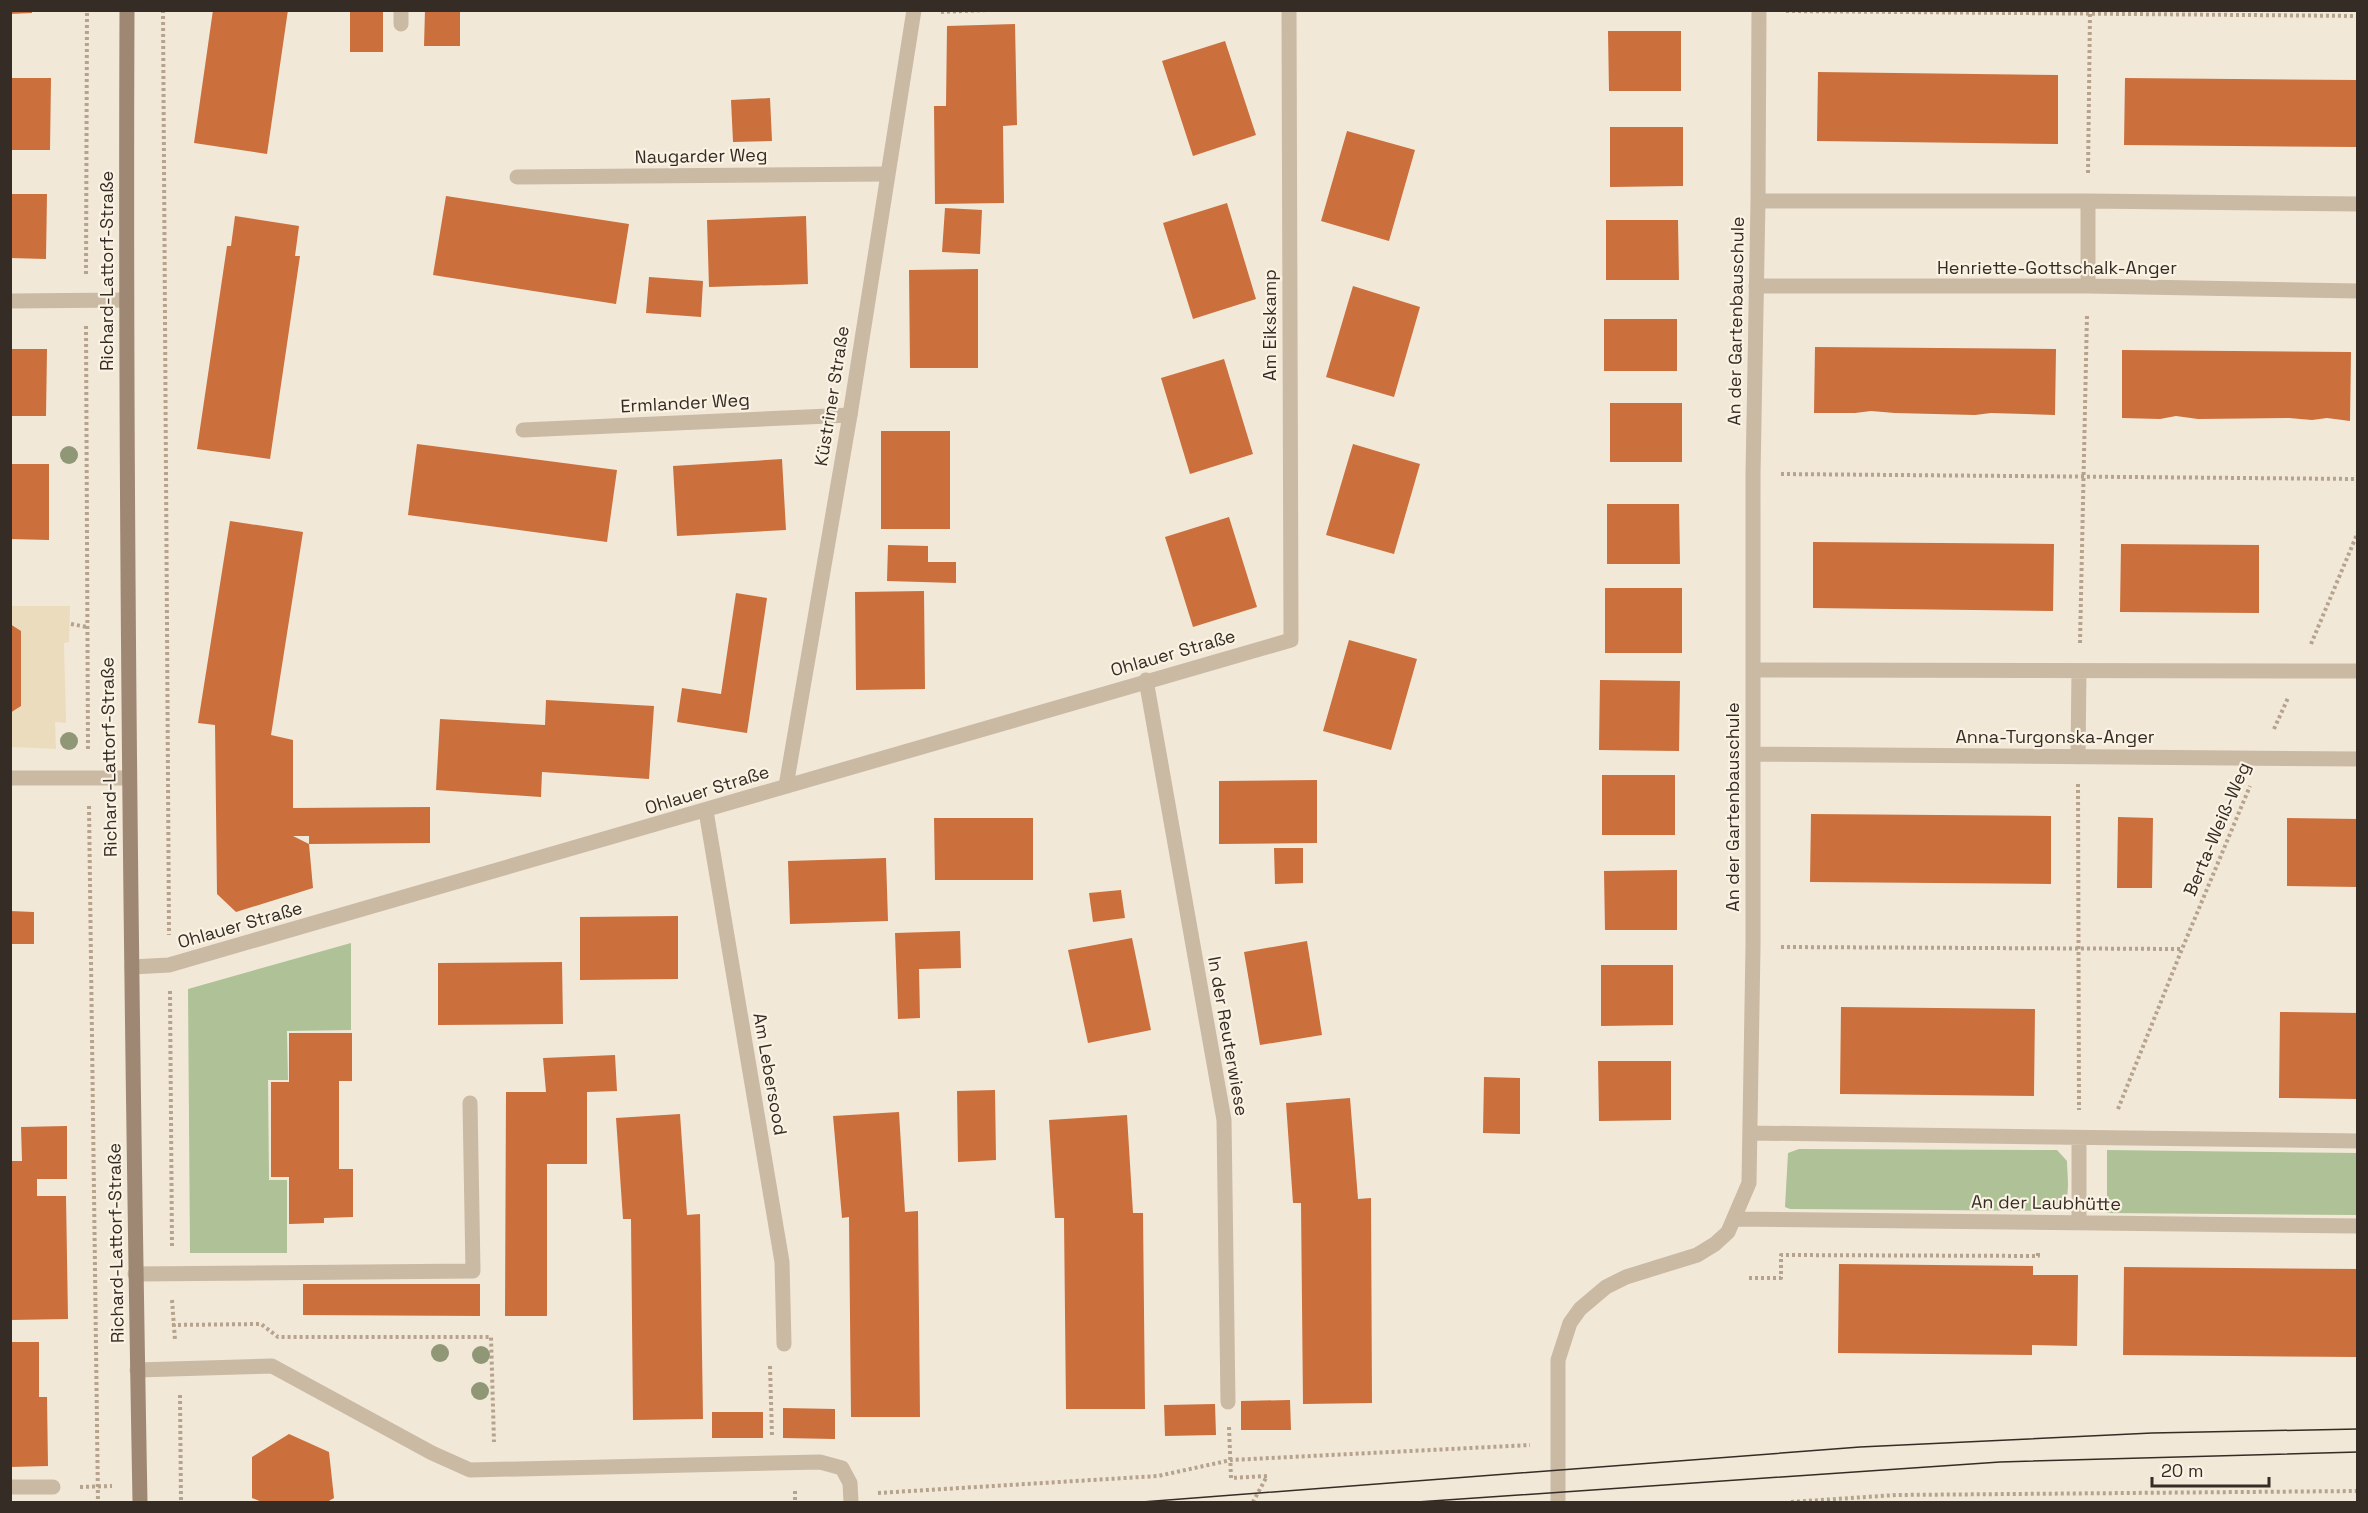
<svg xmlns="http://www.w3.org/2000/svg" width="2368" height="1513" viewBox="0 0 2368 1513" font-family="'Space Grotesk',sans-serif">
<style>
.green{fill:#aec197}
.plaza{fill:#ebdcbd}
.building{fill:#cb6f3c}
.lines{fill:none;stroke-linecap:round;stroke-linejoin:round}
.path{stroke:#b6a38d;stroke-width:4;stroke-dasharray:3 3;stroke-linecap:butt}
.lane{stroke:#cab9a3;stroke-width:15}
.street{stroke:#cab9a3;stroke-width:15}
.secondary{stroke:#9e8874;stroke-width:15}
.tram{stroke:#352c25;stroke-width:1.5}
.tree{fill:#909777}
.labels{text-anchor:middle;stroke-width:4.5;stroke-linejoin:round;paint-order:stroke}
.street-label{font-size:18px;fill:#352c25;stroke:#faf2e3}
</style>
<rect width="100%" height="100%" fill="#f2e8d7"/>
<path class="green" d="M351 943V1030L287 1031 288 1080H268L269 1180H287V1253H190L188 989Z
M1799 1149 2057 1150 2067 1161C2067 1176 2072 1201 2059 1211L1790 1209 1785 1207 1788 1153Z
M2107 1150 2357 1153V1215L2107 1213Z"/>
<path class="plaza" d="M10 606H70L69 642 64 643 66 723 55 722 56 749 11 747Z"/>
<path class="building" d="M10 10H32V13L10 14Z
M213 10H288L267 154 194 143Z
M350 10H383V52H350Z
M425 10H460V46H424Z
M1015 24 1017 125 1003 126 1004 203 935 204 934 106H946L947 26Z
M1608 31H1681V91H1609Z
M1225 41 1256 135 1193 156 1162 61Z
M1818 72 2058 75V144L1817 141Z
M10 78H51L50 150H10Z
M2125 78 2358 80V147L2124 145Z
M770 98 772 141 733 142 731 100Z
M1610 127H1683V186L1610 187Z
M1347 131 1415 150 1389 241 1321 221Z
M10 194H47L46 259 10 258Z
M446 196 629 224 616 304 433 275Z
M1227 203 1256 299 1193 319 1163 223Z
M945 208 982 210 980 254 942 252Z
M235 216 299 226 295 256H300L270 459 197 449 227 246H231Z
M806 216 808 284 709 287 707 220Z
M1606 220H1678L1679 280H1606Z
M978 269V368H910L909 270Z
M649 277 703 281 701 317 646 313Z
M1353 286 1420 307 1394 397 1326 377Z
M1604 319H1677V371H1604Z
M1815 347 2056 349 2055 415 1991 413 1975 415 1895 413 1871 411 1855 413H1814Z
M10 349H47L46 416H10Z
M2122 350 2351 352 2350 421 2327 418 2312 420 2289 418 2198 419 2176 416 2160 419 2122 418Z
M1224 359 1253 454 1190 474 1161 378Z
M1610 403H1682V462H1610Z
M881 431H950V529H881Z
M417 444 617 470 607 542 408 515Z
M1353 444 1420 464 1394 554 1326 535Z
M782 459 786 530 677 536 673 466Z
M10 464H49V540L10 539Z
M1607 504H1679L1680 564H1607Z
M1229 517 1257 607 1193 627 1165 537Z
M230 521 303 532 271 735 293 740V808L430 807V843L309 844V836H293L309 844 313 888 236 912 217 894 215 725 198 723Z
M1813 542 2054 544 2053 611 1813 608Z
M2121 544 2259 545V613L2120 612Z
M888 545 928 546V562H956V583L887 581Z
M1605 588H1682V653H1605Z
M924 591 925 689 856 690 855 592Z
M736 593 767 598 747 733 677 722 682 688 721 694Z
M10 624 21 631V706L10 713Z
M1349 640 1417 659 1391 750 1323 731Z
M1600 680 1680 681 1679 751 1599 750Z
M546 700 654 706 649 779 542 772 541 797 436 790 440 719 545 725Z
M1602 775H1675V835H1602Z
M1317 780V843L1219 844V781Z
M1811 814 2051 816V884L1810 882Z
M2118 817 2153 818 2152 888H2117Z
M934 818H1033V880H935Z
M2287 818 2358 819V887L2287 886Z
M1274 848H1303V883L1275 884Z
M886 858 888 921 790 924 788 861Z
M1677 870V930H1605L1604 871Z
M1121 890 1125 918 1093 922 1089 893Z
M10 911 34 912V944H10Z
M678 916V979L580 980V917Z
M960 931 961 968 919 969 920 1018 898 1019 895 933Z
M1132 938 1151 1030 1088 1043 1068 950Z
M1307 941 1322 1035 1260 1045 1244 952Z
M562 962 563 1024 438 1025V963Z
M1601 965H1673V1025L1601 1026Z
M1841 1007 2035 1009 2034 1096 1840 1094Z
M2280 1012 2358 1013V1099L2279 1098Z
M289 1033H352V1081H339V1169H353V1217L324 1218V1223L289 1224V1177H271V1082H289Z
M615 1055 617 1091 587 1092V1164H547V1316H505L506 1092H546L543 1058Z
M1598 1061H1671V1120L1599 1121Z
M1484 1077 1520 1078V1134L1483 1133Z
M995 1090 996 1160 958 1162 957 1091Z
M1350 1098 1358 1199 1371 1198 1372 1403 1303 1404 1301 1203H1293L1286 1103Z
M899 1112 905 1212 918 1211 920 1417H851L849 1217 842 1218 833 1116Z
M680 1114 687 1215 700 1214 703 1419 633 1420 631 1219H623L616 1118Z
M1127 1115 1133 1213H1143L1145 1409H1066L1064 1218H1055L1049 1120Z
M67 1126V1179H37V1196H66L68 1319 10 1320 11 1161H22L21 1127Z
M1839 1264 2033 1266V1275H2078L2077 1346 2032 1345V1355L1838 1353Z
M2124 1267 2358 1269V1357L2123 1355Z
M303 1284H480V1316L303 1315Z
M10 1342H39V1397H47L48 1466 10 1467Z
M1290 1400 1291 1430H1241V1401Z
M1215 1404 1216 1435 1165 1436 1164 1405Z
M783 1408 835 1409V1439L783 1438Z
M712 1412H763V1438H712Z
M289 1434 329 1452 334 1498 327 1502H262L252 1498V1457Z"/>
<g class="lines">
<path class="path" d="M163 10 169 935
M1786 11 2358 16
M941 12 988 10
M2088 173 2090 13
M86 274 87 10
M86 326 88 751
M1781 474 2358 479
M71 624 87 627
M2080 643 2087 314
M2311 644 2358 532
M2274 729 2288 698
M2078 784 2079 1110
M89 806 98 1502
M1781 947 2181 949
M170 991 172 1247
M2118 1109 2182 949 2250 786
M1749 1278H1781V1255L2038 1256V1251
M172 1300 175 1340
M172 1325 261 1324 278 1337H491L494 1442
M770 1366 772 1436
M180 1395 181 1502
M1229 1427 1231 1478 1267 1476 1253 1502
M80 1487 112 1486
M795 1491V1502
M878 1493 1158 1476 1231 1460 1530 1445
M1791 1502 1896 1495 2358 1491"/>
<path class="lane" d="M401 24V10
M517 177 887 174
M523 430 850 415
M135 1274 473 1271 470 1103
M137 1370 272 1366 432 1453 470 1470 820 1462 842 1468 850 1483 851 1502
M10 1487H53"/>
<path class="street" d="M1758 201H2088L2358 204
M2088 201V286
M1756 286H2088L2358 291
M10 301 125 300
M1753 670 2358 671
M1146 680 1224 1120 1228 1402
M1753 754 2358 759
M2078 757 2079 671
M10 778H129
M786 786 850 415 914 10
M706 811 782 1262 784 1344
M132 967 169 965 1291 640 1289 10
M1750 1133 2358 1141
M2079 1138V1223
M1735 1219 2358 1226
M1558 1502V1360L1570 1323 1580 1309 1606 1287 1626 1277 1697 1255 1715 1244 1728 1232 1749 1183 1753 947V474L1758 201 1759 10"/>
<path class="secondary" d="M127 10C125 508 131 1005 140 1502"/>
<path class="tram" d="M1142 1502 1860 1447 2152 1433 2358 1429
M1417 1502 2000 1462 2358 1452"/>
</g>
<g class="tree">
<circle cx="69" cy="455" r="9"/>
<circle cx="69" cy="741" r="9"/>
<circle cx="440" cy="1353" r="9"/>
<circle cx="481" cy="1355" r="9"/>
<circle cx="480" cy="1391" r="9"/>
</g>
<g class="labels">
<g class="street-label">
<text transform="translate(701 156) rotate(-1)" y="6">Naugarder Weg</text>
<text x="2057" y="274">Henriette-Gottschalk-Anger</text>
<text transform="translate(107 271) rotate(-90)" y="6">Richard-Lattorf-Straße</text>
<text transform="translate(1736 321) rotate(-89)" y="6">An der Gartenbauschule</text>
<text transform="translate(1270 325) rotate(-90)" y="6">Am Eikskamp</text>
<text transform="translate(832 396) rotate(-81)" y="6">Küstriner Straße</text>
<text transform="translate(685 403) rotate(-3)" y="6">Ermlander Weg</text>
<text transform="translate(1173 653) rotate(-16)" y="6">Ohlauer Straße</text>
<text x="2055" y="743">Anna-Turgonska-Anger</text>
<text transform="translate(109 757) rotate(-91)" y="6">Richard-Lattorf-Straße</text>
<text transform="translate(707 790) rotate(-17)" y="6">Ohlauer Straße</text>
<text transform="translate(1733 807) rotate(-90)" y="6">An der Gartenbauschule</text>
<text transform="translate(2217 829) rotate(-67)" y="6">Berta-Weiß-Weg</text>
<text transform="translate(240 925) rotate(-16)" y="6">Ohlauer Straße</text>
<text transform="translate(1228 1036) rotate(80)" y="6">In der Reuterwiese</text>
<text transform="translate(770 1074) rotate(80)" y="6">Am Lebersood</text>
<text transform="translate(2046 1203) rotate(1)" y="6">An der Laubhütte</text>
<text transform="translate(116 1243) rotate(-91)" y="6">Richard-Lattorf-Straße</text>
</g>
</g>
<rect width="2368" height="1513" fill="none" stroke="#352c25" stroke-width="24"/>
<path d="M2152 1477v9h117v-9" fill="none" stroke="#352c25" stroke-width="3"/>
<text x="2161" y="1477" font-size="18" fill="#352c25" stroke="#faf2e3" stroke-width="4.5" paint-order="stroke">20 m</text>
</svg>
